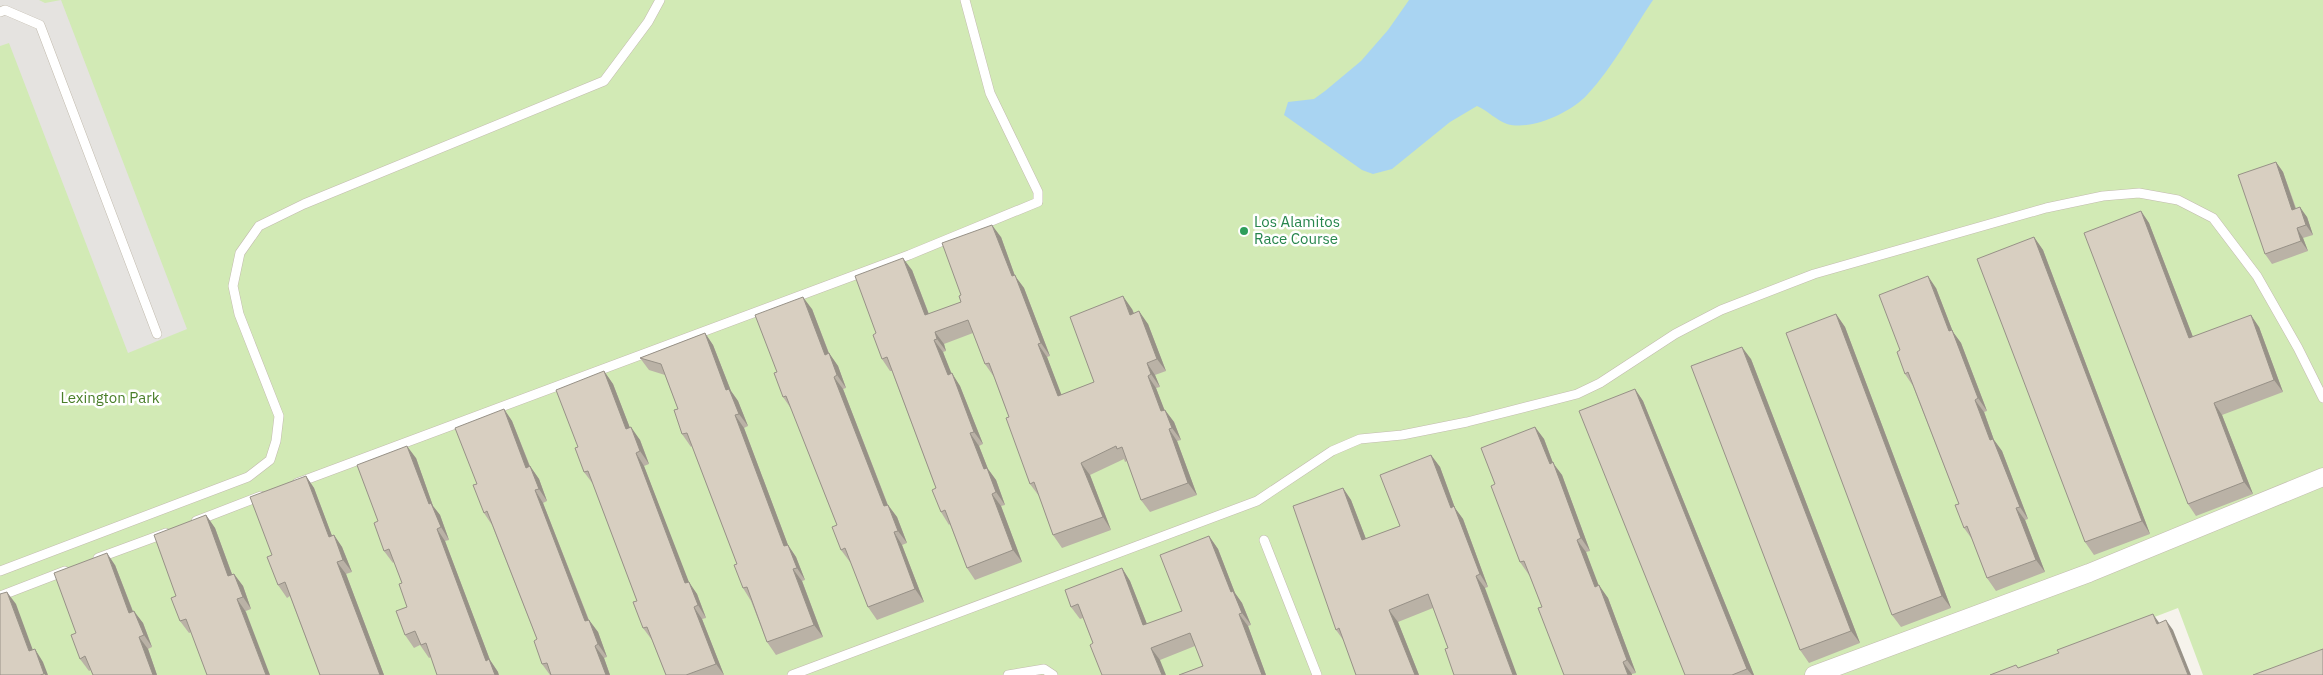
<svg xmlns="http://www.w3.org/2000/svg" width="2323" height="675" viewBox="0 0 2323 675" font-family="'IBM Plex Sans',sans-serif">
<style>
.green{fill:#d2eab5}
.parking{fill:#e5e3e0}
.water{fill:#a9d4f2}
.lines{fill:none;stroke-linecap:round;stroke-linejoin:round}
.service-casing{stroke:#c2bbae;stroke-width:10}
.minor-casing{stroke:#c2bbae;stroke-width:19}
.service{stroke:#fff;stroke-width:9}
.minor{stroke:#fff;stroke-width:18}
.wall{fill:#bab2a6}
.shaded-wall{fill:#979187}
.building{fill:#d8cfc1;stroke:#979187}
.leisure-dot{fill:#2e9e5b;stroke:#fff;stroke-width:2}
.labels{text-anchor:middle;stroke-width:5;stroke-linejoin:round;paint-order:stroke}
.leisure-label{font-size:15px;fill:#27864d;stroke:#fff;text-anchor:start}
.park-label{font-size:15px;fill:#4a7f2a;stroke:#fff}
</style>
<rect width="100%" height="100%" fill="#f6f3ec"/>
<path class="green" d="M0 0H2323V675H2203L2178 608 2003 675H0Z"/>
<path class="parking" d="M0 0H39L45 3 61 0 187 329 128 353 9 43 0 46Z"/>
<path class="water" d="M1409 0H1653C1632 31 1613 67 1587 95 1570 113 1531 131 1507 124 1496 120 1488 111 1477 106L1450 122 1392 169 1373 174 1362 170 1284 115 1288 102 1314 99 1325 91 1361 61 1388 30Z"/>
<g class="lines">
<defs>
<path id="service" d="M0 12 5 10 40 25 157 334
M297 483 909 255 1038 202V192L990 93 965 0
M196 521 261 496
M1264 540 1317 675
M98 558 166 533
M0 571 248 477 270 460 276 441 279 416 239 314 233 286 240 253 259 226 304 204 604 81 648 22 660 0
M0 596 65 571
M792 675 1257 501 1332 451 1360 439 1402 435 1467 422 1577 394 1600 383 1675 334 1721 310 1814 274 2046 208 2103 196 2139 193 2178 200 2213 218 2257 276 2298 348 2323 398
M1008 675 1044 669 1053 675"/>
<path id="minor" d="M1814 675 2089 573 2323 477"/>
</defs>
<use href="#service" class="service-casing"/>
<use href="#minor" class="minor-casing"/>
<use href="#service" class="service"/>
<use href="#minor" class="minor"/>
</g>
<path class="wall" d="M2276 162 2283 172 2296 208 2307 217 2313 235 2303 238 2308 251 2272 264 2265 254Z
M2141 211 2149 223 2193 337 2259 327 2283 392 2222 415 2253 494 2196 516 2188 504Z
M1001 237 1015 276 1024 288 1050 356 1047 357 1061 395 1094 382 1132 309 1134 313 1148 324 1166 371 1155 375 1160 387 1156 388 1164 410H1165L1174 422 1181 440 1177 441 1197 495 1150 512 1141 500 1127 461 1125 462 1124 459 1090 475 1111 530 1062 548 1053 535 1039 496 1030 484 1009 417 994 377 985 364 973 333 944 344 946 351 943 352 951 374 960 386 983 444 979 446 988 469 996 480 1005 505 1001 506 1022 562 975 580 967 568 950 524 949 525 941 512 936 488 892 371H890L882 359 876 333 912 270 929 314 961 302V295Z
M2034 237 2043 250 2150 534 2094 555 2085 542Z
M1936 288 1953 332 1961 343 1987 411 1984 412 1994 440 2002 451 2028 519 2025 520 2045 572 1996 591 1987 578 1972 539 1964 528 1959 504 1913 386 1905 374 1900 350Z
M812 309 829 353 838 366 846 388 843 389 888 505 897 517 907 543 902 545 924 602 877 620 868 607 851 562H850L841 550 837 525 792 410 783 397 777 372Z
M1836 314 1845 327 1951 608 1901 627 1892 615Z
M705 333 713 345 731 391 738 401 748 426 744 428 788 545 796 557 805 580 802 581 823 637 776 655 767 642 751 601 743 588 737 564 692 446 691 447 682 434 678 409 665 375 649 370 640 358Z
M1751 359 1860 643 1809 663 1800 650Z
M604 371 613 384 630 428 640 440 649 464 644 466 688 582 697 594 706 618 702 619 724 675H666L652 640 643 628 637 601 593 484 584 472 578 447Z
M1635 389 1643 401 1754 675H1685Z
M504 409 512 421 530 466 539 479 547 501 543 503 589 620 598 632 607 657 604 658 610 675H550L542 664 537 639 492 525 484 513 477 484Z
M1535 427 1544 439 1553 463 1562 475 1590 551 1586 552 1598 586 1608 598 1636 673 1632 674 1542 607 1529 574V575L1520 562 1495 484Z
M1431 455 1440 467 1455 508 1463 519 1488 587 1485 588 1448 648 1433 608 1398 622 1419 675H1356L1344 641 1336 630 1343 488 1351 500 1366 539 1400 526Z
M416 458 433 506 440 515 449 540 445 541 490 660 498 672 431 657 429 658 420 645 414 648 405 635 407 607 402 583 394 562 393 563 384 551 378 521Z
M306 476 314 488 332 536 334 535 342 547 352 572 346 574 384 675H320L290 596 287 598 278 585 272 555Z
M206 515 215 528 232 574H234L243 586 251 609 189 633 180 621 176 596Z
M1209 536 1218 549 1235 593 1242 603 1251 625 1248 626 1266 675H1179L1203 666 1195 646 1160 660 1093 643 1083 618 1080 619 1071 607 1122 568 1130 581 1147 624 1182 611Z
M115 565 133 611 143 623 152 647 148 649 157 675H93L91 670 89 671 80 659 76 633Z"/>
<path class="shaded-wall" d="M2276 162 2283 172 2299 219 2292 210Z
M2300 207 2307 217 2313 235 2306 225Z
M2141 211 2149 223 2198 350 2189 338Z
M992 225 1001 237 1015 276 1024 288 1050 356 1041 343 1012 276Z
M2297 228 2303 238 2308 251 2301 241Z
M2034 237 2043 250 2150 534 2142 521Z
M903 258 912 270 934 328 925 315Z
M1928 276 1936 288 1953 332 1961 343 1987 411 1978 398 1949 331Z
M1123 296 1132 309 1139 327 1130 315Z
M803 297 812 309 834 367 825 355Z
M1139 311 1148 324 1166 371 1157 359Z
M1836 314 1845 327 1951 608 1942 596Z
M2251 315 2259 327 2283 392 2274 380Z
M935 332 944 344 946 351 937 339Z
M705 333 713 345 731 391 738 401 748 426 739 414 726 390Z
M934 340 943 352 957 387 948 375Z
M1038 344 1047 357 1067 409 1058 396Z
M1742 347 1751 359 1860 643 1851 631Z
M829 353 838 366 846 388 837 375Z
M1147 363 1155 375 1160 387 1151 374Z
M604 371 613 384 635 441 626 429Z
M952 373 960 386 983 444 974 432Z
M1148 376 1156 388 1170 424 1161 411Z
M834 377 843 389 893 519 884 506Z
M1635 389 1643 401 1754 675H1752L1747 669Z
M1975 400 1984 412 1994 440 2002 451 2028 519 2020 507 1990 440Z
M2214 403 2222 415 2253 494 2244 482Z
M504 409 512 421 535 480 526 468Z
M1165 410 1174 422 1181 440 1172 428Z
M735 415 744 428 788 545 796 557 805 580 797 568 784 546Z
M631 427 640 440 649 464 640 451Z
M1535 427 1544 439 1553 463 1562 475 1590 551 1581 538 1550 464Z
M1169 429 1177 441 1197 495 1188 483Z
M970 433 979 446 988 469 996 480 1005 505 996 492 984 469Z
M407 446 416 458 433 506 440 515 449 540 441 527 429 504Z
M636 453 644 466 694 595 685 583Z
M1431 455 1440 467 1455 508 1463 519 1488 587 1480 574 1451 508Z
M1081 463 1090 475 1111 530 1103 517Z
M530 466 539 479 547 501 539 489Z
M306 476 314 488 337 549 329 537Z
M1343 488 1351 500 1371 552 1362 540Z
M535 490 543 503 594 634 585 621Z
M992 494 1001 506 1022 562 1013 550Z
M888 505 897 517 907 543 898 531Z
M2016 508 2025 520 2045 572 2036 560Z
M206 515 215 528 237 588 228 576Z
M437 529 445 541 490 660 498 672 499 675H495L486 661Z
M894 532 902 545 924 602 915 589Z
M334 535 342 547 352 572 343 560Z
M1209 536 1218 549 1235 593 1242 603 1251 625 1242 613 1231 592Z
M1577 540 1586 552 1604 599 1595 587Z
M107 553 115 565 138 625 129 613Z
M337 562 346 574 384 675H380Z
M1122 568 1130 581 1152 637 1143 625Z
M793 569 802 581 823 637 814 625Z
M234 574 243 586 251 609 243 597Z
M1476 576 1485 588 1517 675H1513Z
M689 582 697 594 706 618 698 605Z
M1599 585 1608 598 1636 673 1627 660Z
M7 592 16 604 38 664 29 651Z
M237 599 246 612 270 675H266Z
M694 607 702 619 724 675 716 664Z
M1389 610 1398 622 1419 675H1415Z
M134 611 143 623 152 647 144 635Z
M1239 614 1248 626 1266 675H1262Z
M2153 614 2160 624H2157Z
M589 620 598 632 607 657 598 644Z
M2166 620 2173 630 2191 675H2188Z
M139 637 148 649 157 675H153Z
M595 646 604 658 610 675H606Z
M1151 648 1160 660 1166 675H1162Z
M35 649 43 662 48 675H45L44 674Z
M1623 662 1632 674V675H1628Z"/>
<path class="building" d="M2276 162 2292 210 2300 207 2306 225 2297 228 2301 241 2265 254 2238 175Z
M2141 211 2189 338 2251 315 2274 380 2214 403 2244 482 2188 504 2084 233Z
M992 225 1012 276 1015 275 1041 343 1038 344 1058 396 1094 382 1070 317 1123 296 1130 315 1139 311 1157 359 1147 363 1151 374 1148 376 1161 411 1165 410 1172 428 1169 429 1188 483 1141 500 1122 447 1117 449 1116 446 1081 463 1103 517 1053 535 1034 482 1030 484 1006 418 1009 417 989 363 985 364 968 320 935 332 937 339 934 340 948 375 952 373 974 432 970 433 984 469 987 468 996 492 992 494 1013 550 967 568 945 510 941 512 932 490 936 488 887 357 882 359 873 335 876 333 855 276 903 258 925 315 961 302 959 296 961 295 942 243Z
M2034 237 2142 521 2085 542 1977 259Z
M1928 276 1949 331 1952 330 1978 398 1975 400 1990 440 1993 439 2020 507 2016 508 2036 560 1987 578 1967 526 1964 528 1955 505 1959 504 1908 372 1905 374 1897 352 1900 350 1879 295Z
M803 297 825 355 829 353 837 375 834 377 884 506 888 505 898 531 894 532 915 589 868 607 845 548 841 550 832 527 837 525 786 396 783 397 774 373 777 372 755 315Z
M1836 314 1942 596 1892 615 1786 333Z
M705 333 726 390 729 389 739 414 735 415 784 546 788 545 797 568 793 569 814 625 767 642 747 587 743 588 734 565 737 564 687 433 682 434 674 410 678 409 661 364 640 358Z
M1742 347 1851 631 1800 650 1691 366Z
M604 371 626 429 631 427 640 451 636 453 685 583 689 582 698 605 694 607 716 664 686 675H666L647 627 643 628 633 602 637 601 588 471 584 472 575 448 578 447 556 390Z
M1635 389 1747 669 1732 675H1685L1579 411Z
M504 409 526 468 530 466 539 489 535 490 585 621 589 620 598 644 595 646 606 675H551L547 663 542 664 534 641 537 639 487 511 484 513 473 485 477 484 455 428Z
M1535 427 1550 464 1553 462 1563 489 1581 538 1577 540 1595 587 1599 585 1627 660 1623 662 1628 675H1564L1538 608 1542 607 1524 561 1520 562 1491 486 1495 484 1481 448Z
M407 446 429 504 431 503 441 527 437 529 486 661 489 659 495 675H437L426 643 421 645 415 631 405 635 396 611 407 607 399 584 402 583 389 549 384 551 374 523 378 521 357 465Z
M1431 455 1451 508 1454 506 1480 574 1476 576 1513 675 1516 674V675H1454L1445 649 1448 648 1428 594 1389 610 1415 675H1356L1339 628 1336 630 1293 506 1343 488 1362 540 1400 526 1380 475Z
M306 476 329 537 334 535 343 560 337 562 380 675H320L285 582 278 585 267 557 272 555 250 497Z
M206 515 228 576 234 574 243 597 237 599 266 675H207L186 619 180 621 171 598 176 596 154 535Z
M1209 536 1231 592 1233 591 1242 613 1239 614 1262 675H1179L1203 666 1190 633 1151 648 1162 675H1102L1090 645 1093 643 1078 604 1071 607 1065 590 1122 568 1143 625 1146 624 1182 611 1160 555Z
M107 553 129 613 134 611 144 635 139 637 153 675H93L85 656 80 659 71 635 76 633 54 573Z
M7 592 29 651 35 649 44 674 40 675H0V594Z
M2153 614 2157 624 2166 620 2188 675H1990L2016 665 2018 668 2059 653 2057 650Z
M2323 649V675H2253Z"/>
<circle class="leisure-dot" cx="1244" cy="231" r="5"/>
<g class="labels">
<g class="leisure-label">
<text x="1254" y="227">Los Alamitos<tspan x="1254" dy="17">Race Course</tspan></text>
</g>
<g class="park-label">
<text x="110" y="403">Lexington Park</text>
</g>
</g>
</svg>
